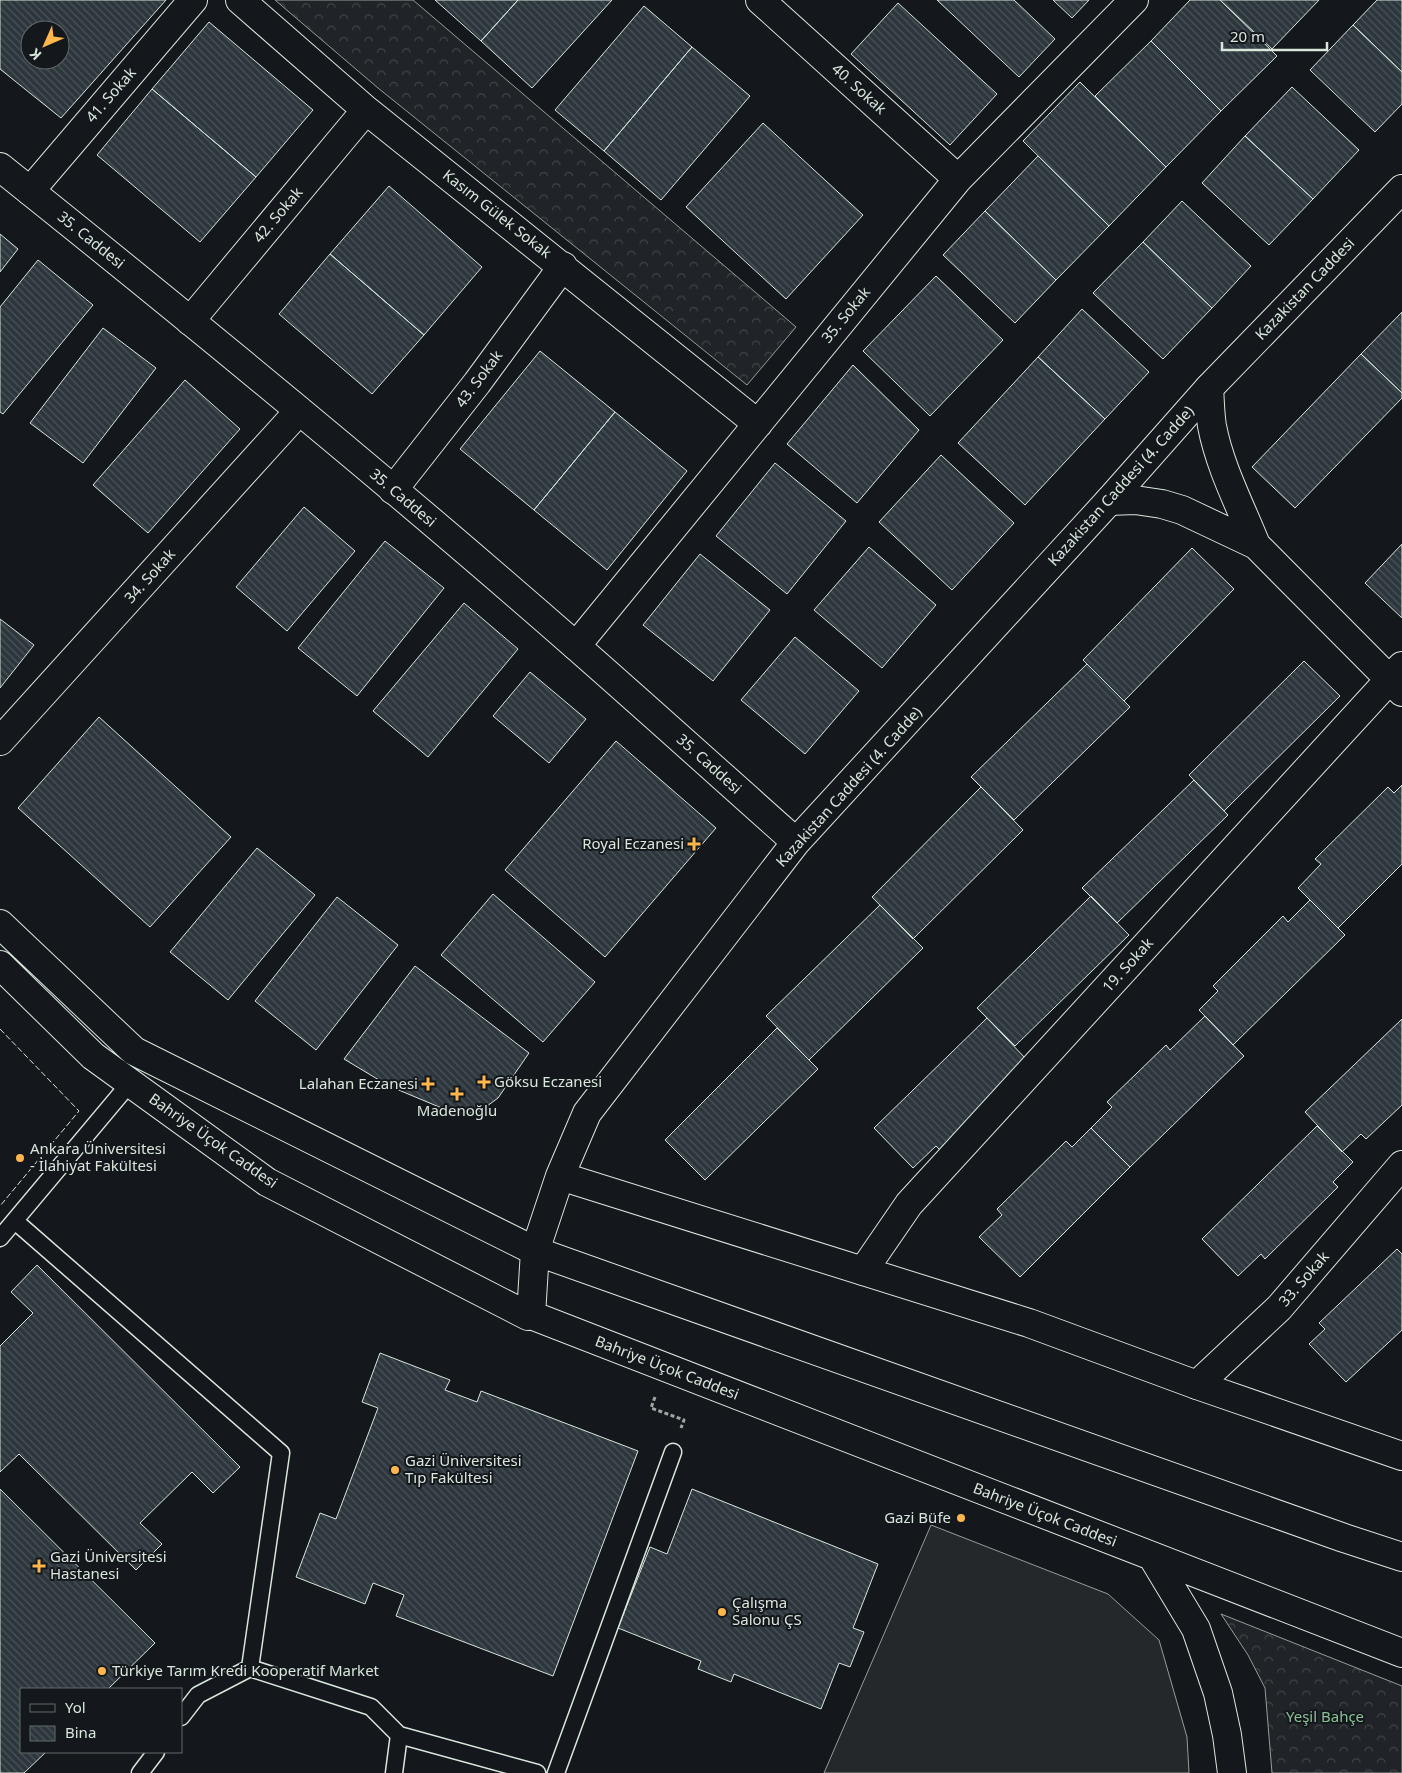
<svg xmlns="http://www.w3.org/2000/svg" width="1402" height="1773" viewBox="0 0 1402 1773" font-family="'Noto Sans',sans-serif">
<style>
.forest{fill:url(#forest-crowns);stroke:#939e99}
.parking{fill:#24282b;stroke:#939e99}
.building{fill:url(#building-back-hatch);stroke:#d8e6dc;fill-rule:evenodd}
.lines{fill:none;stroke-linecap:round;stroke-linejoin:round}
.lane-casing{stroke:#d8e6dc;stroke-width:19}
.street-casing{stroke:#d8e6dc;stroke-width:30}
.secondary-casing{stroke:#d8e6dc;stroke-width:30}
.primary-casing{stroke:#d8e6dc;stroke-width:30}
.path{stroke:#9da8a2;stroke-width:3;stroke-dasharray:4 2.5;stroke-linecap:butt}
.lane{stroke:#14181c;stroke-width:16}
.street{stroke:#14181c;stroke-width:28}
.secondary{stroke:#14181c;stroke-width:28}
.primary{stroke:#14181c;stroke-width:28}
.fence{stroke:#d8e6dc;stroke-width:1;stroke-dasharray:6 2.5;stroke-linecap:butt}
.poi-dot{fill:#ffb74d;stroke:#14181c;stroke-width:2}
.labels{text-anchor:middle;stroke-width:4;stroke-linejoin:round;paint-order:stroke}
.street-label{font-size:15px;fill:#d8e6dc;stroke:#14181c}
.poi-label{font-size:15px;fill:#d8e6dc;stroke:#14181c;text-anchor:start}
.park-label{font-size:15px;fill:#8ac095;stroke:#14181c}
</style>
<defs>
<pattern id="forest-crowns" width="20" height="18" patternUnits="userSpaceOnUse" patternTransform="scale(1.25)"><rect width="20" height="18" fill="#202428"/><path d="M2 6a3 3 0 1 1 6 0M12 15a3 3 0 1 1 6 0" fill="none" stroke="#404447"/></pattern>
<pattern id="building-back-hatch" width="6" height="6" patternUnits="userSpaceOnUse" patternTransform="scale(1.25)"><rect width="6" height="6" fill="#2c363c"/><path d="M-1 5l2 2M0 0l6 6M5-1l2 2" fill="none" stroke="#4a5358"/></pattern>
</defs>
<rect width="100%" height="100%" fill="#14181c"/>
<path class="forest" d="M275 0H413L796 327 747 385 378 88Z
M1221 1614 1402 1686V1773H1272L1265 1688 1248 1655Z"/>
<path class="parking" d="M931 1525 1108 1594 1159 1640 1187 1737 1189 1773H824Z"/>
<path class="building" d="M0 0H166L61 118 0 69ZM30 30H60V60H30Z
M435 0H518L481 41Z
M518 0H612L532 88 481 41Z
M937 0H1014L1055 39 1019 77Z
M1053 0H1089L1072 18Z
M1190 0H1220L1277 56 1221 111 1151 41Z
M1220 0H1319L1272 49Z
M1377 0H1402V72L1353 25Z
M898 3 997 94 950 145 851 54Z
M644 6 692 47 604 151 555 110Z
M209 22 313 110 256 177 152 89Z
M1353 25 1402 72V104L1375 132 1310 70Z
M1151 41 1221 111 1166 167 1095 96Z
M692 47 750 96 661 200 604 151Z
M1080 82 1166 167 1109 226 1023 141Z
M1292 87 1359 150 1313 199 1245 136Z
M152 89 256 177 200 242 97 155Z
M763 123 863 215 786 299 686 207Z
M1245 136 1313 199 1269 245 1202 183Z
M1038 156 1109 226 1056 280 985 211Z
M389 186 482 267 424 335 330 254Z
M1182 201 1251 266 1212 308 1143 242Z
M985 211 1056 280 1015 323 943 255Z
M0 234 18 249 0 272Z
M1143 242 1212 308 1163 359 1093 293Z
M330 254 424 335 372 394 279 314Z
M38 260 93 305 3 414 0 412V307Z
M936 276 1003 340 930 416 863 351Z
M1082 309 1149 372 1105 419 1038 357Z
M1402 312V393L1361 354Z
M103 328 156 368 83 463 30 423Z
M540 351 615 412 534 510 460 449Z
M1361 354 1402 393V398L1295 508 1252 467Z
M1038 357 1105 419 1025 505 958 443Z
M853 365 919 430 857 503 787 444Z
M185 380 240 429 148 533 93 485Z
M615 412 687 471 607 570 534 510Z
M941 455 1014 523 952 590 879 522Z
M775 463 846 521 787 594 716 536Z
M304 507 355 551 287 631 236 587Z
M385 541 444 588 357 696 298 648Z
M1402 544V618L1365 583Z
M869 547 936 605 882 668 814 610Z
M1192 548 1234 589 1124 701 1083 660Z
M700 554 770 610 713 681 643 625Z
M464 603 518 649 428 757 373 711Z
M0 619 34 645 0 688Z
M795 637 859 691 805 754 741 700Z
M1304 661 1340 696 1224 811 1189 775Z
M1087 664 1130 707 1014 820 971 777Z
M530 672 586 719 549 763 493 716Z
M99 717 231 837 150 927 18 808Z
M616 741 716 828 605 957 505 870Z
M1194 780 1228 815 1117 923 1082 888Z
M1402 785V864L1338 928 1298 888 1321 864 1315 859 1388 787 1394 793Z
M981 787 1023 830 913 939 872 897Z
M257 848 315 895 228 1000 170 952Z
M493 894 595 982 543 1042 441 955Z
M1091 896 1129 935 1015 1046 977 1008Z
M337 897 398 945 316 1050 255 1001Z
M1310 900 1345 935 1233 1045 1199 1010 1218 991 1213 986 1283 916 1288 922Z
M880 905 923 948 809 1060 766 1016Z
M415 966 529 1053 498 1098 479 1112 456 1114 389 1086 344 1059Z
M1205 1016 1244 1056 1130 1167 1091 1128 1112 1107 1107 1102 1166 1045 1170 1050Z
M987 1018 1026 1059 941 1151 936 1146 913 1168 874 1128Z
M1402 1019V1105L1366 1139 1361 1134 1342 1152 1305 1112Z
M777 1028 818 1069 705 1180 665 1140Z
M1317 1126 1353 1162 1333 1182 1338 1187 1265 1259 1261 1254 1238 1276 1202 1239Z
M1091 1128 1130 1167 1020 1277 979 1237 1002 1215 997 1209 1066 1141 1072 1147Z
M1397 1249 1402 1254V1330L1346 1382 1309 1344 1325 1329 1319 1323Z
M37 1265 240 1467 213 1493 192 1472 140 1523 162 1544 136 1570 19 1454 0 1472V1346L33 1313 11 1292Z
M380 1353 450 1380 445 1390 477 1402 481 1391 638 1451 553 1676 396 1616 404 1595 373 1583 365 1604 296 1577 320 1513 336 1519 378 1408 362 1402Z
M0 1489 155 1643 108 1689H21V1752H46L24 1773H0Z
M692 1489 878 1564 853 1628 864 1632 850 1667 839 1663 821 1709 734 1674 731 1682 698 1669 701 1661 618 1628 650 1547 667 1554Z"/>
<g class="lines">
<defs>
<path id="lane" d="M15 1221 281 1453 250 1668
M0 1238 130 1083
M181 1717 198 1695 250 1668 371 1707 399 1735 394 1773
M399 1735 537 1773
M140 1773 156 1752
M556 1773 673 1452"/>
<path id="street" d="M240 0 366 110 758 424
M760 0 958 179
M30 191 193 0
M190 321 366 110
M1209 388C1210 401 1210 414 1212 426 1220 468 1241 507 1256 545
M393 490 477 383 563 266
M1109 501 1135 500 1162 504 1182 510 1256 545 1402 692
M576 646 958 179 1134 0
M0 741 299 411
M863 1271 909 1204 1402 666
M1197 1385 1279 1308 1402 1165"/>
<path id="secondary" d="M0 167C195 323 389 482 577 647 650 711 723 777 796 842
M560 1176 1029 1323 1197 1385 1402 1456
M535 1251 560 1176 587 1113 796 842 1109 501 1209 388 1402 189"/>
<path id="primary" d="M0 924 134 1051 535 1251 1344 1538 1402 1557
M0 965 93 1056 267 1182 528 1316 531 1315 1402 1653
M531 1315 535 1251
M1152 1556 1196 1629 1218 1693 1227 1735 1232 1773"/>
</defs>
<use href="#lane" class="lane-casing"/>
<use href="#street" class="street-casing"/>
<use href="#secondary" class="secondary-casing"/>
<use href="#primary" class="primary-casing"/>
<path class="path" d="M655 1397 651 1408 684 1420 681 1428"/>
<use href="#lane" class="lane"/>
<use href="#street" class="street"/>
<use href="#secondary" class="secondary"/>
<use href="#primary" class="primary"/>
<path class="fence" d="M0 1029 79 1111 0 1206"/>
</g>
<g class="poi-dot">
<path d="M691.5 836.5h5v5h5v5h-5v5h-5v-5h-5v-5h5z"/>
<path d="M481.5 1074.5h5v5h5v5h-5v5h-5v-5h-5v-5h5z"/>
<path d="M425.5 1076.5h5v5h5v5h-5v5h-5v-5h-5v-5h5z"/>
<path d="M454.5 1086.5h5v5h5v5h-5v5h-5v-5h-5v-5h5z"/>
<circle cx="20" cy="1158" r="5"/>
<circle cx="395" cy="1470" r="5"/>
<circle cx="961" cy="1518" r="5"/>
<path d="M36.5 1558.5h5v5h5v5h-5v5h-5v-5h-5v-5h5z"/>
<circle cx="722" cy="1612" r="5"/>
<circle cx="102" cy="1671" r="5"/>
</g>
<g class="labels">
<g class="street-label">
<text transform="translate(859 89) rotate(42)" y="5">40. Sokak</text>
<text transform="translate(111 95) rotate(-49)" y="5">41. Sokak</text>
<text transform="translate(497 214) rotate(38)" y="5">Kasım Gülek Sokak</text>
<text transform="translate(278 215) rotate(-50)" y="5">42. Sokak</text>
<text transform="translate(91 240) rotate(39)" y="5">35. Caddesi</text>
<text transform="translate(1305 289) rotate(-46)" y="5">Kazakistan Caddesi</text>
<text transform="translate(846 315) rotate(-51)" y="5">35. Sokak</text>
<text transform="translate(479 379) rotate(-53)" y="5">43. Sokak</text>
<text transform="translate(1121 486) rotate(-48)" y="5">Kazakistan Caddesi (4. Cadde)</text>
<text transform="translate(403 498) rotate(40)" y="5">35. Caddesi</text>
<text transform="translate(150 576) rotate(-48)" y="5">34. Sokak</text>
<text transform="translate(709 764) rotate(42)" y="5">35. Caddesi</text>
<text transform="translate(849 787) rotate(-48)" y="5">Kazakistan Caddesi (4. Cadde)</text>
<text transform="translate(1128 965) rotate(-48)" y="5">19. Sokak</text>
<text transform="translate(213 1141) rotate(35)" y="5">Bahriye Üçok Caddesi</text>
<text transform="translate(1304 1279) rotate(-49)" y="5">33. Sokak</text>
<text transform="translate(667 1368) rotate(21)" y="5">Bahriye Üçok Caddesi</text>
<text transform="translate(1045 1515) rotate(21)" y="5">Bahriye Üçok Caddesi</text>
</g>
<g class="poi-label">
<text x="684" y="849" text-anchor="end">Royal Eczanesi</text>
<text x="494" y="1087">Göksu Eczanesi</text>
<text x="418" y="1089" text-anchor="end">Lalahan Eczanesi</text>
<text x="457" y="1116" text-anchor="middle">Madenoğlu</text>
<text x="30" y="1154">Ankara Üniversitesi<tspan x="30" dy="17">- İlahiyat Fakültesi</tspan></text>
<text x="405" y="1466">Gazi Üniversitesi<tspan x="405" dy="17">Tıp Fakültesi</tspan></text>
<text x="951" y="1523" text-anchor="end">Gazi Büfe</text>
<text x="50" y="1562">Gazi Üniversitesi<tspan x="50" dy="17">Hastanesi</tspan></text>
<text x="732" y="1608">Çalışma<tspan x="732" dy="17">Salonu ÇS</tspan></text>
<text x="112" y="1676">Türkiye Tarım Kredi Kooperatif Market</text>
</g>
<g class="park-label">
<text x="1325" y="1722">Yeşil Bahçe</text>
</g>
</g>
<rect x="20" y="1688" width="162" height="65" fill="#14181c" stroke="#626a69"/>
<rect x="30" y="1704" width="25" height="8" fill="#14181c" stroke="#626a69"/>
<text x="65" y="1713" font-size="15" fill="#d8e6dc">Yol</text>
<rect x="30" y="1726" width="25" height="15" fill="url(#building-back-hatch)" stroke="#626a69"/>
<text x="65" y="1738" font-size="15" fill="#d8e6dc">Bina</text>
<g transform="translate(45 45) rotate(225)"><circle r="24" fill="#14181c" stroke="#626a69"/>
<path d="M0-4L9 19L0 12L-9 19Z" fill="#ffb74d"/>
<text y="-8" font-size="14" font-weight="bold" text-anchor="middle" fill="#d8e6dc">K</text>
</g>
<path d="M1222 42v8h105v-8" fill="none" stroke="#d8e6dc" stroke-width="2.5"/>
<text x="1230" y="42" font-size="15" fill="#d8e6dc" stroke="#14181c" stroke-width="4" paint-order="stroke">20 m</text>
</svg>
